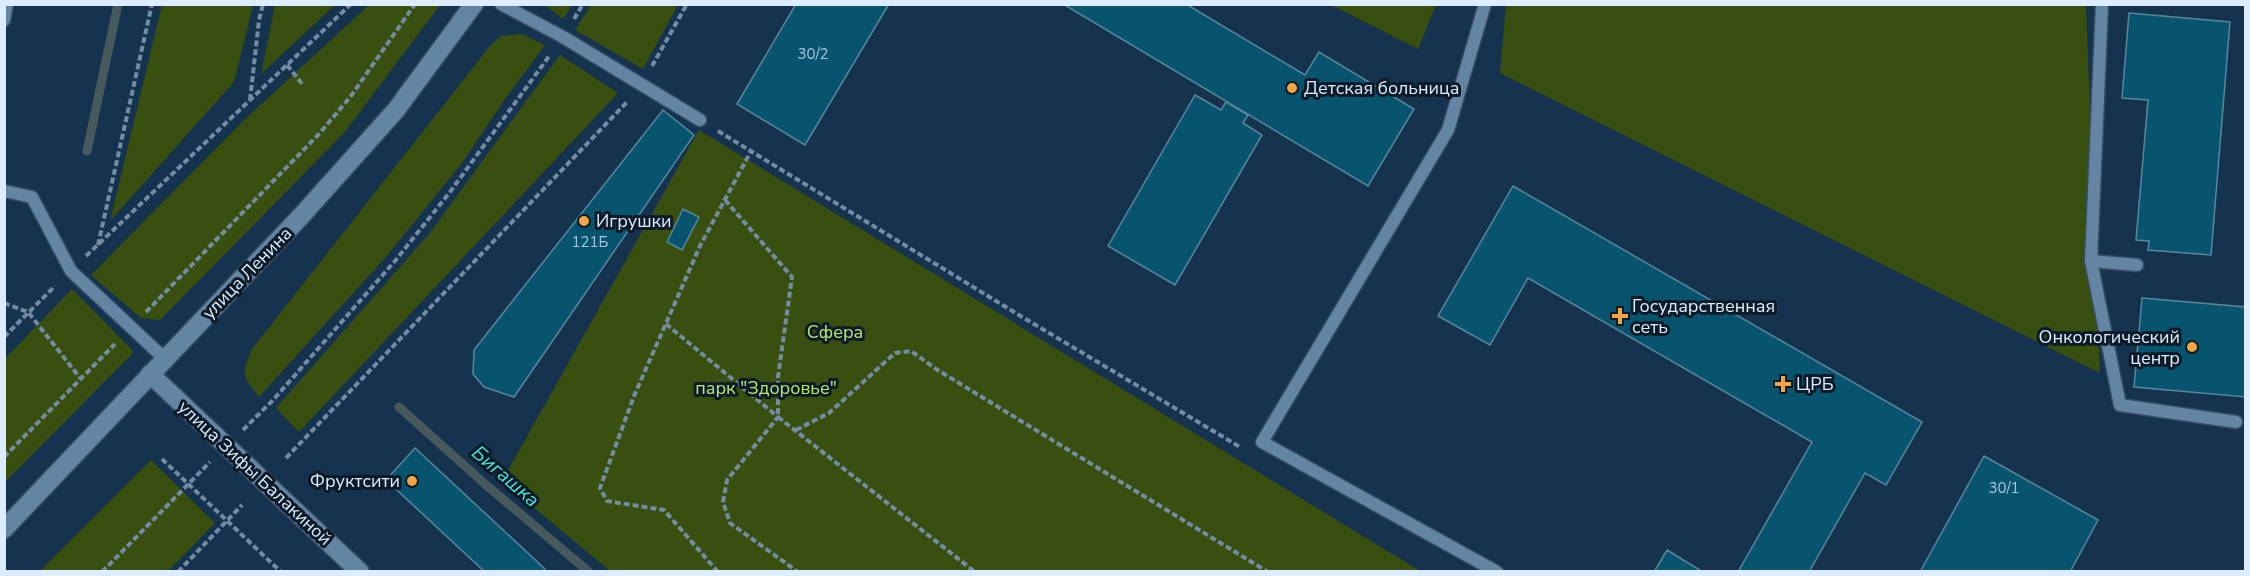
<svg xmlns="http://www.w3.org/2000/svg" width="2250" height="576" viewBox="0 0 2250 576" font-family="'Nunito Sans',sans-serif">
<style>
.green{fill:#384f0f}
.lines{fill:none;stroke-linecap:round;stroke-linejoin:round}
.stream{stroke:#46595d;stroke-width:9}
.building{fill:#08546e;stroke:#58879c;stroke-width:1.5}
.service-casing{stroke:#354d64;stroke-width:15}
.minor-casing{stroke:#354d64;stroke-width:21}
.secondary-casing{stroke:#354d64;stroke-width:21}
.path{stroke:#748ca3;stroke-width:4;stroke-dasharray:6 3;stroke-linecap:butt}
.service{stroke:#6384a3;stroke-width:12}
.minor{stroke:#6384a3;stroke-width:18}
.secondary{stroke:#6384a3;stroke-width:18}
.poi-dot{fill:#f3a443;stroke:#0d1a27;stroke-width:2}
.labels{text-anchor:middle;stroke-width:6;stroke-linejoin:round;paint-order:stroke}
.number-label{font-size:15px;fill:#a6c7db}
.poi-label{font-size:18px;fill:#dbedff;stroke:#0d1a27;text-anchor:start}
.street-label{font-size:18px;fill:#dbedff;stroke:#0d1a27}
.park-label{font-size:18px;fill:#b7e96f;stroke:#0d1a27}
.water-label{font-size:20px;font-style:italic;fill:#46e3d7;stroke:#0d1a27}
</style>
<rect width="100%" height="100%" fill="#15334e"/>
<path class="green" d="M370 4 440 5 345 132 160 320 141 318 91 275 243 121Z
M162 5H253L234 82 110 221Z
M275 5H335L261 74Z
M545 5H572L563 19Z
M591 5V4L678 5 643 69 575 30Z
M1331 5H1436L1418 49Z
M1506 5H2086L2100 373 1500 73Z
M522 34 545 45 503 102 462 163 386 257 259 397C242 376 241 374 252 349L490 46 501 36Z
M560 55 618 93 299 432 276 408 429 234Z
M699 130 1420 571H610L502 481Z
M72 289 134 352 5 482V359Z
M151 460 215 523 168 571H40Z"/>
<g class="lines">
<path class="stream" d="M87 151 118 4
M399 407 485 484 589 572"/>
</g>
<path class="building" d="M796 4H889L805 145 737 104Z
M1063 4H1186L1305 75 1319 52 1414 109 1368 186Z
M2129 13 2230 22 2211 255 2148 250 2149 241 2136 240 2148 100 2122 98Z
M1195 95 1221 110 1226 102 1248 115 1243 123 1262 135 1175 285 1108 246Z
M663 110 694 135 514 397 484 387 473 374 474 350Z
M1513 186 1922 422 1886 485 1865 473 1809 572H1738L1812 442 1528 278 1490 345 1438 316Z
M683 209 699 217 682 250 667 242Z
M2142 298 2246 307V397L2134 387Z
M415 448 545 569 542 572H485L386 480Z
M1984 456 2098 520 2070 572H1920Z
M1667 550 1703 572H1654Z"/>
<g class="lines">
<defs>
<path id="service" d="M501 4 563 37 700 120
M1485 4 1448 130 1262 442 1497 572
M2102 4 2091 261 2120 405 2236 422
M4 20 7 4
M4 191 32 197 71 271 165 359
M2091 261 2137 265"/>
<path id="minor" d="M150 374 360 572"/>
<path id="secondary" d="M4 529 303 214 396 110 474 4"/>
</defs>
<use href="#service" class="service-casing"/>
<use href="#minor" class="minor-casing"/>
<use href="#secondary" class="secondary-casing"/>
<path class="path" d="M574 19 583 4
M287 65 303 85
M652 66 687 4
M250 100 259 20 263 4
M718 131 1019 315 1240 447
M725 200 792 277 778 377V417L975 572
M98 245 152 4
M86 256 351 4
M4 303 28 312 81 379
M146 312 319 134 351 96 415 4
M666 324 778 417 727 480 723 502 730 523 798 572
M4 337 55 286
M243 430 274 399 395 261 450 192 550 55
M796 430 829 413 895 353 911 351 936 369 1268 572
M4 457 115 344
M286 458 628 101
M162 459 281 572
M102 572 210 462
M178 572 242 505
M718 572 664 510 607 501 600 488 634 396 700 246 751 151"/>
<use href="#service" class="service"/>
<use href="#minor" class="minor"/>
<use href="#secondary" class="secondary"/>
</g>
<g class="poi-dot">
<circle cx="1292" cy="88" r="6"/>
<circle cx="584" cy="221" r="6"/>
<path d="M1617 307h6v6h6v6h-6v6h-6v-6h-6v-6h6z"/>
<circle cx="2192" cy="347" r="6"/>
<path d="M1780 375h6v6h6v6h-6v6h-6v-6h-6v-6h6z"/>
<circle cx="412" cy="481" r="6"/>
</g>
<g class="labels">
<g class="number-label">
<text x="813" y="59">30/2</text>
<text x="590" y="247">121Б</text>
<text x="2004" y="493">30/1</text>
</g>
<g class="poi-label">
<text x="1304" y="94">Детская больница</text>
<text x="596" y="227">Игрушки</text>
<text x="1632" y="312">Государственная<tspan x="1632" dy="21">сеть</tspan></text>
<text x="2180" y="343" text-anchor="end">Онкологический<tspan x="2180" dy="21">центр</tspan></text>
<text x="1796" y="390">ЦРБ</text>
<text x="400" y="487" text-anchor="end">Фруктсити</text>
</g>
<g class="street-label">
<text transform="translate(247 273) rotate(-46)" y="6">улица Ленина</text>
<text transform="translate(255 473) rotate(43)" y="6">улица Зифы Балакиной</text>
</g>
<g class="park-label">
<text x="835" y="338">Сфера</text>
<text x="766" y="394">парк "Здоровье"</text>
</g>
<g class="water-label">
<text transform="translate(506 476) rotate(41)" y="7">Бигашка</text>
</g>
</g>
<rect width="2250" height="576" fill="none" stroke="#dbedff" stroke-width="12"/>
</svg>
